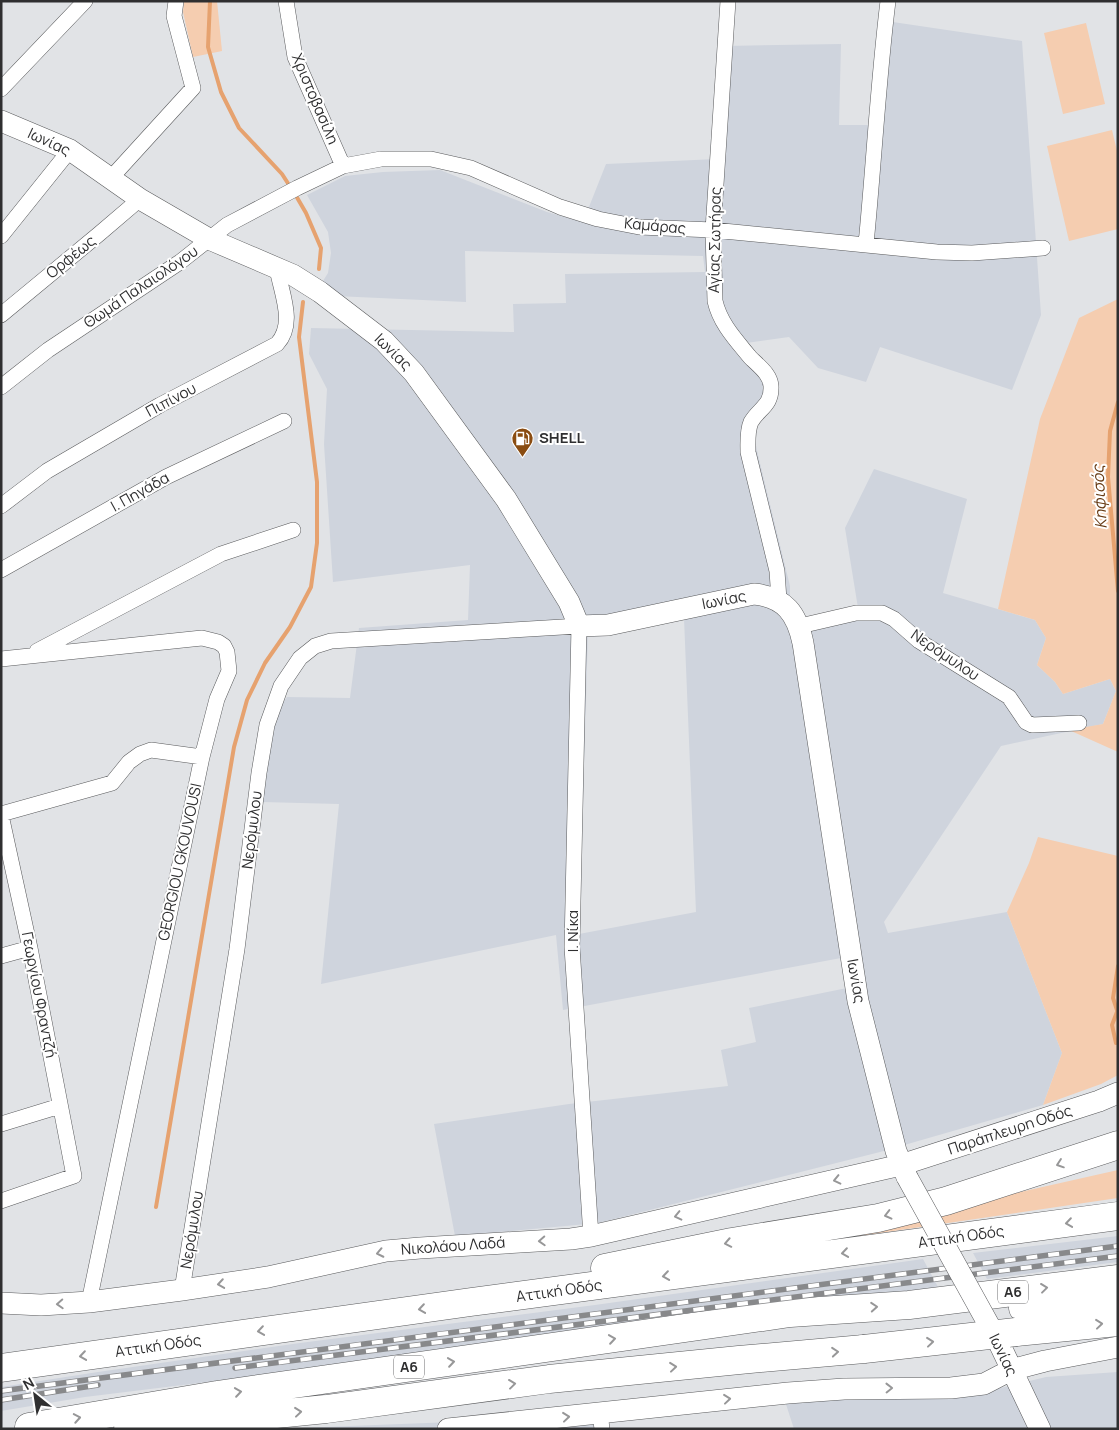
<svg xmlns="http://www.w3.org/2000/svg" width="1119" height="1430" viewBox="0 0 1119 1430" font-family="Manrope,sans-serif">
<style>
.built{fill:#cfd4dd;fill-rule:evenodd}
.green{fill:#f5cdb0}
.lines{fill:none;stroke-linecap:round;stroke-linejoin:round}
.stream{stroke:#e6a26f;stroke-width:4}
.street-casing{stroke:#595a5c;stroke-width:16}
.secondary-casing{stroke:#595a5c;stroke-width:22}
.highway-casing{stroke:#595a5c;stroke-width:29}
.street{stroke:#fff;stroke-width:15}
.secondary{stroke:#fff;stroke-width:21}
.highway{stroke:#fff;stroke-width:28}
.rail-casing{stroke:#88898b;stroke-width:5.5}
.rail{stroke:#fff;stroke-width:4;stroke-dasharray:11;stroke-linecap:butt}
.secondary-bridge-casing{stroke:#595a5c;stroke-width:22;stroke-linecap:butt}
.highway-bridge-casing{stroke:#595a5c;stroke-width:29;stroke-linecap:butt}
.secondary-bridge{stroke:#fff;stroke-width:21}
.highway-bridge{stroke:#fff;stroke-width:28}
.oneway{stroke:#979798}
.labels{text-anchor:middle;stroke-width:4;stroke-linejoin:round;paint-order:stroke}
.shield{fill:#fff;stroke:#6d6d6e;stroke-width:1}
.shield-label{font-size:14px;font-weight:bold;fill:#2f2f30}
.street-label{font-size:15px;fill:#2f2f30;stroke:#fff}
.poi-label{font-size:15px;font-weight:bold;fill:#2f2f30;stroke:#fff;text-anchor:start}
.water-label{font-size:16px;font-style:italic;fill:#673b15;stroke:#fff}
</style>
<rect width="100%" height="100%" fill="#e1e3e6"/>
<path class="built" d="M886 21 1022 41 1041 315 1012 390 880 347 866 382 818 368 789 337 731 345 736 353 758 368 769 386 750 416 758 455 790 586V603L801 621 858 608 845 528 874 469 967 499 943 593 1035 620 1046 638 1037 665 1055 682 1063 694 1110 679 1116 691 1103 724 1001 746 884 922 888 933 1007 912 1062 1053 1043 1105 880 1152 598 1223 455 1236 434 1124 569 1104 728 1086 721 1050 756 1042 749 1008 847 988 841 958 563 1010 556 935 321 984 339 804 262 802 274 716 287 697 350 698 359 628 468 620 470 565 333 582 324 444 327 389 309 354 311 328 514 332 513 304 566 303 565 274 705 272 703 256 465 251 466 302 314 295 328 273 331 253 328 232 307 195 345 176 383 172 440 170 547 212 583 222 606 164 717 159 725 46 841 44 839 125H872V76L882 28ZM684 618 696 912 579 934 588 631Z
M1118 1236V1262L987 1279 973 1253Z
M923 1259 938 1287 491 1347 85 1397 1 1411V1387L98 1372 300 1343 595 1305Z
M1118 1372V1429H794L783 1395 968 1396 1046 1377Z
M607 1416 609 1429H273Z"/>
<path class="green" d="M184 1H217L222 51 193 57 183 12Z
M1086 23 1105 104 1063 114 1044 33Z
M1112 130 1118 155V229L1069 241 1047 146Z
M1118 299V752L1069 730 1103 724 1116 691 1110 679 1063 694 1055 682 1037 665 1046 638 1035 620 998 609 1040 419 1079 318Z
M1038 837 1118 856V1075L1101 1084 1043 1105 1062 1053 1007 912 1029 863Z
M1118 1170V1198L757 1251Z"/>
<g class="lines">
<path class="stream" d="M210 1 208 47 221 92 239 128 282 174 291 188
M295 194 306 213 321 248 319 269
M1118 402 1110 431 1108 477 1118 591
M1118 966 1113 998 1118 1013
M1116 1043 1112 1025 1117 1012
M156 1207 234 747 247 700 265 663 290 627 311 587 317 543V482L299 337 303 302"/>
<defs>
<path id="street" d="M286 1 295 57 343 166
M728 1 713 230 715 301C720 323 735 339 749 356 757 365 770 373 771 386 772 406 759 408 751 422 747 431 748 443 748 452L777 571 779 600
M1 89 85 1
M110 179 193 88 174 16 176 1
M1 236 70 150
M866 244C874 163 878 82 888 1
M1 315 99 234 140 199
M1 387 48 350 180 262 227 225 297 188 343 166 381 159H431L471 168 560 207 598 219 639 227 713 230 937 252 972 253 1043 248
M1 506 47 471 160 405 277 344C296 323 281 293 277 268
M1 570 166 477 284 421
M800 626 856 613H882L894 619 919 641 1009 697 1026 722 1032 725 1079 723
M37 651 221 554 293 530
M1 659 202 638 218 642 224 646 227 652 229 671 217 699 202 757 89 1302
M1 814 112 783 129 762 140 754 151 750 202 757
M1 815 30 948 74 1176 1 1201
M1 956 30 948
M1 1124 60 1106
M182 1290 237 949 259 773 267 725 281 686 300 658 315 646 331 641 579 626 572 947 591 1236
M600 1413 602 1429"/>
<path id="secondary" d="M1 121 70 150 140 199 209 239 293 275 320 292 384 341 414 373 506 499 569 602 579 626 608 625 754 594C785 597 797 614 803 643L858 1001 896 1151 907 1177
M1 1303 41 1305 89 1302 182 1290 268 1277 386 1251 420 1248 571 1239 591 1236 901 1165 1099 1101 1118 1093
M1000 1345 1040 1429
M448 1429 788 1393 844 1389 951 1388 984 1384 1011 1370 1045 1361 1118 1347"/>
<path id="highway" d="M605 1268 732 1242 878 1218 946 1201 1118 1145
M1023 1308 1118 1299
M1016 1332 1118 1322
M1 1368 471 1302 1118 1216
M29 1427 217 1395 790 1313 909 1305 1118 1279
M128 1429 326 1409 549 1379 739 1360 864 1349"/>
</defs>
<use href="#street" class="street-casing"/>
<use href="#secondary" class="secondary-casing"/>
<use href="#highway" class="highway-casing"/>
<use href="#street" class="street"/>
<use href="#secondary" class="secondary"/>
<use href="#highway" class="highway"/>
<defs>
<path id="rail" d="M235 1368 1118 1256
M1 1391 1118 1246
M1 1400 98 1385"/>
</defs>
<use href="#rail" class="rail-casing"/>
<use href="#rail" class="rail"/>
<defs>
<path id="secondary-bridge" d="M907 1177 1000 1345"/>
<path id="highway-bridge" d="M864 1349 1016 1332"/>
</defs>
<use href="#secondary-bridge" class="secondary-bridge-casing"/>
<use href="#highway-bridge" class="highway-bridge-casing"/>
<use href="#secondary-bridge" class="secondary-bridge"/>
<use href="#highway-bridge" class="highway-bridge"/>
</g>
<defs><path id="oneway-chevron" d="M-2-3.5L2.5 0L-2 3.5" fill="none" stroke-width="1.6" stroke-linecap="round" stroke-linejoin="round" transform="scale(1.25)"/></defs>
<g class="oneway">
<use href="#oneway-chevron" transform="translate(1060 1164) rotate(161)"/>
<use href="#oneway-chevron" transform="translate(837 1180) rotate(167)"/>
<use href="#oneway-chevron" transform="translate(888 1215) rotate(166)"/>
<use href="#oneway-chevron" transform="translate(678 1216) rotate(167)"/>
<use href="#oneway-chevron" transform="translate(1069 1223) rotate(172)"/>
<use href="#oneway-chevron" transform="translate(542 1241) rotate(177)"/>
<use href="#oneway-chevron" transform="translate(728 1243) rotate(169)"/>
<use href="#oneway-chevron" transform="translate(380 1253) rotate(168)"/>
<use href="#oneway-chevron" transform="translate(845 1253) rotate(172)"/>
<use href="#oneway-chevron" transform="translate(666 1276) rotate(172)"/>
<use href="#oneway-chevron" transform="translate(221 1284) rotate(171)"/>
<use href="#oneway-chevron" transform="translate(1044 1288) rotate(-7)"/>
<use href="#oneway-chevron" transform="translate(60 1304) rotate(177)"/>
<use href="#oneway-chevron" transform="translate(874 1307) rotate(-4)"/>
<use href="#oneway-chevron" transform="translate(422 1309) rotate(172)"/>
<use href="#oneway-chevron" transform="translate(1099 1324) rotate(-6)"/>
<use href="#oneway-chevron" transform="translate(261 1331) rotate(172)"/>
<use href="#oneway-chevron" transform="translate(612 1339) rotate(-8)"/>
<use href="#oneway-chevron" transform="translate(930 1342) rotate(-6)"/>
<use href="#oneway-chevron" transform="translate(835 1352) rotate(-5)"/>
<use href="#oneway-chevron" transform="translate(83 1356) rotate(172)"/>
<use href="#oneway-chevron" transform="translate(451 1362) rotate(-8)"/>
<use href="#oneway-chevron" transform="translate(673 1367) rotate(-6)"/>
<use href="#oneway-chevron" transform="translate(512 1384) rotate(-7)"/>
<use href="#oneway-chevron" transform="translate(889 1388) rotate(-1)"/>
<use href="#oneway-chevron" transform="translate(238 1392) rotate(-8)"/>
<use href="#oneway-chevron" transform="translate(727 1399) rotate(-6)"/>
<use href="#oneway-chevron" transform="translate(298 1412) rotate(-6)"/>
<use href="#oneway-chevron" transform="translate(566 1417) rotate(-6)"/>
<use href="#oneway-chevron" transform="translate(77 1418) rotate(-10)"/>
</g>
<defs>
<symbol id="fuel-pin" viewBox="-11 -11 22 30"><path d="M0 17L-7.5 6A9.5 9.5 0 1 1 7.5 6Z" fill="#8a4c11" stroke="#fff"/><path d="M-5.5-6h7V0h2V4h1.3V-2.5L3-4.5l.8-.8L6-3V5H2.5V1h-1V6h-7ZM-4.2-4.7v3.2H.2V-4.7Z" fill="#fff"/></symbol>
</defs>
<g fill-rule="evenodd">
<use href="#fuel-pin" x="510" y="426" width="25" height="34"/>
</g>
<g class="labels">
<g class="shield">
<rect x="998" y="1280.5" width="30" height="23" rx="4"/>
<rect x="394" y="1355.5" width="30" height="23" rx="4"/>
</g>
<g class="shield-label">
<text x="1013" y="1297">Α6</text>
<text x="409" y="1372">Α6</text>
</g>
<g class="street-label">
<text transform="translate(315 99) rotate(67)" y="5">Χριστοβασίλη</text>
<text transform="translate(49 142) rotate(25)" y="5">Ιωνίας</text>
<text transform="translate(655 226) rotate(5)" y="5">Καμάρας</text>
<text transform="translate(715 240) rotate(-89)" y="5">Αγίας Σωτήρας</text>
<text transform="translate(71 257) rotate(-39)" y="5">Ορφέως</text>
<text transform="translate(141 287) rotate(-34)" y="5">Θωμά Παλαιολόγου</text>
<text transform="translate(393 352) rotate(44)" y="5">Ιωνίας</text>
<text transform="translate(171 400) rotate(-28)" y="5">Πιπίνου</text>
<text transform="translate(140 492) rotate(-29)" y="5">Ι. Πηγάδα</text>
<text transform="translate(724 600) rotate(-11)" y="5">Ιωνίας</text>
<text transform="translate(945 655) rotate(34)" y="5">Νερόμυλου</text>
<text transform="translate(252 830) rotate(-83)" y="5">Νερόμυλου</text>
<text transform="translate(180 862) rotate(-78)" y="5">GEORGIOU GKOUVOUSI</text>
<text transform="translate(573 931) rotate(-90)" y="5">Ι. Νίκα</text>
<text transform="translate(856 981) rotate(80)" y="5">Ιωνίας</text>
<text transform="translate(39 995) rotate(79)" y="5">Γεωργίου Φραντζή</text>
<text transform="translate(1010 1130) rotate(-18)" y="5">Παράπλευρη Οδός</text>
<text transform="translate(192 1230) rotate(-81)" y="5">Νερόμυλου</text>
<text transform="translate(961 1237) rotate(-8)" y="5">Αττική Οδός</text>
<text transform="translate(453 1246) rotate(-4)" y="5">Νικολάου Λαδά</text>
<text transform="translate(559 1291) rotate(-8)" y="5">Αττική Οδός</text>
<text transform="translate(158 1346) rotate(-8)" y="5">Αττική Οδός</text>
<text transform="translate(1003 1355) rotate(64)" y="5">Ιωνίας</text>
</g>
<g class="poi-label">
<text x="539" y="443">SHELL</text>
</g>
<g class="water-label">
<text transform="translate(1099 497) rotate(-93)" y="6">Κηφισός</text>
</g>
</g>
<rect width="1119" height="1430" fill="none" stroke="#2f2f30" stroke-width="5"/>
<g transform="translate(35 1395) rotate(330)" stroke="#ffffff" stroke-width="4" paint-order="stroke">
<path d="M0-4L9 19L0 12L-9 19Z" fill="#2f2f30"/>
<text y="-8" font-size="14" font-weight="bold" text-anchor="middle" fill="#2f2f30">N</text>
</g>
</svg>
